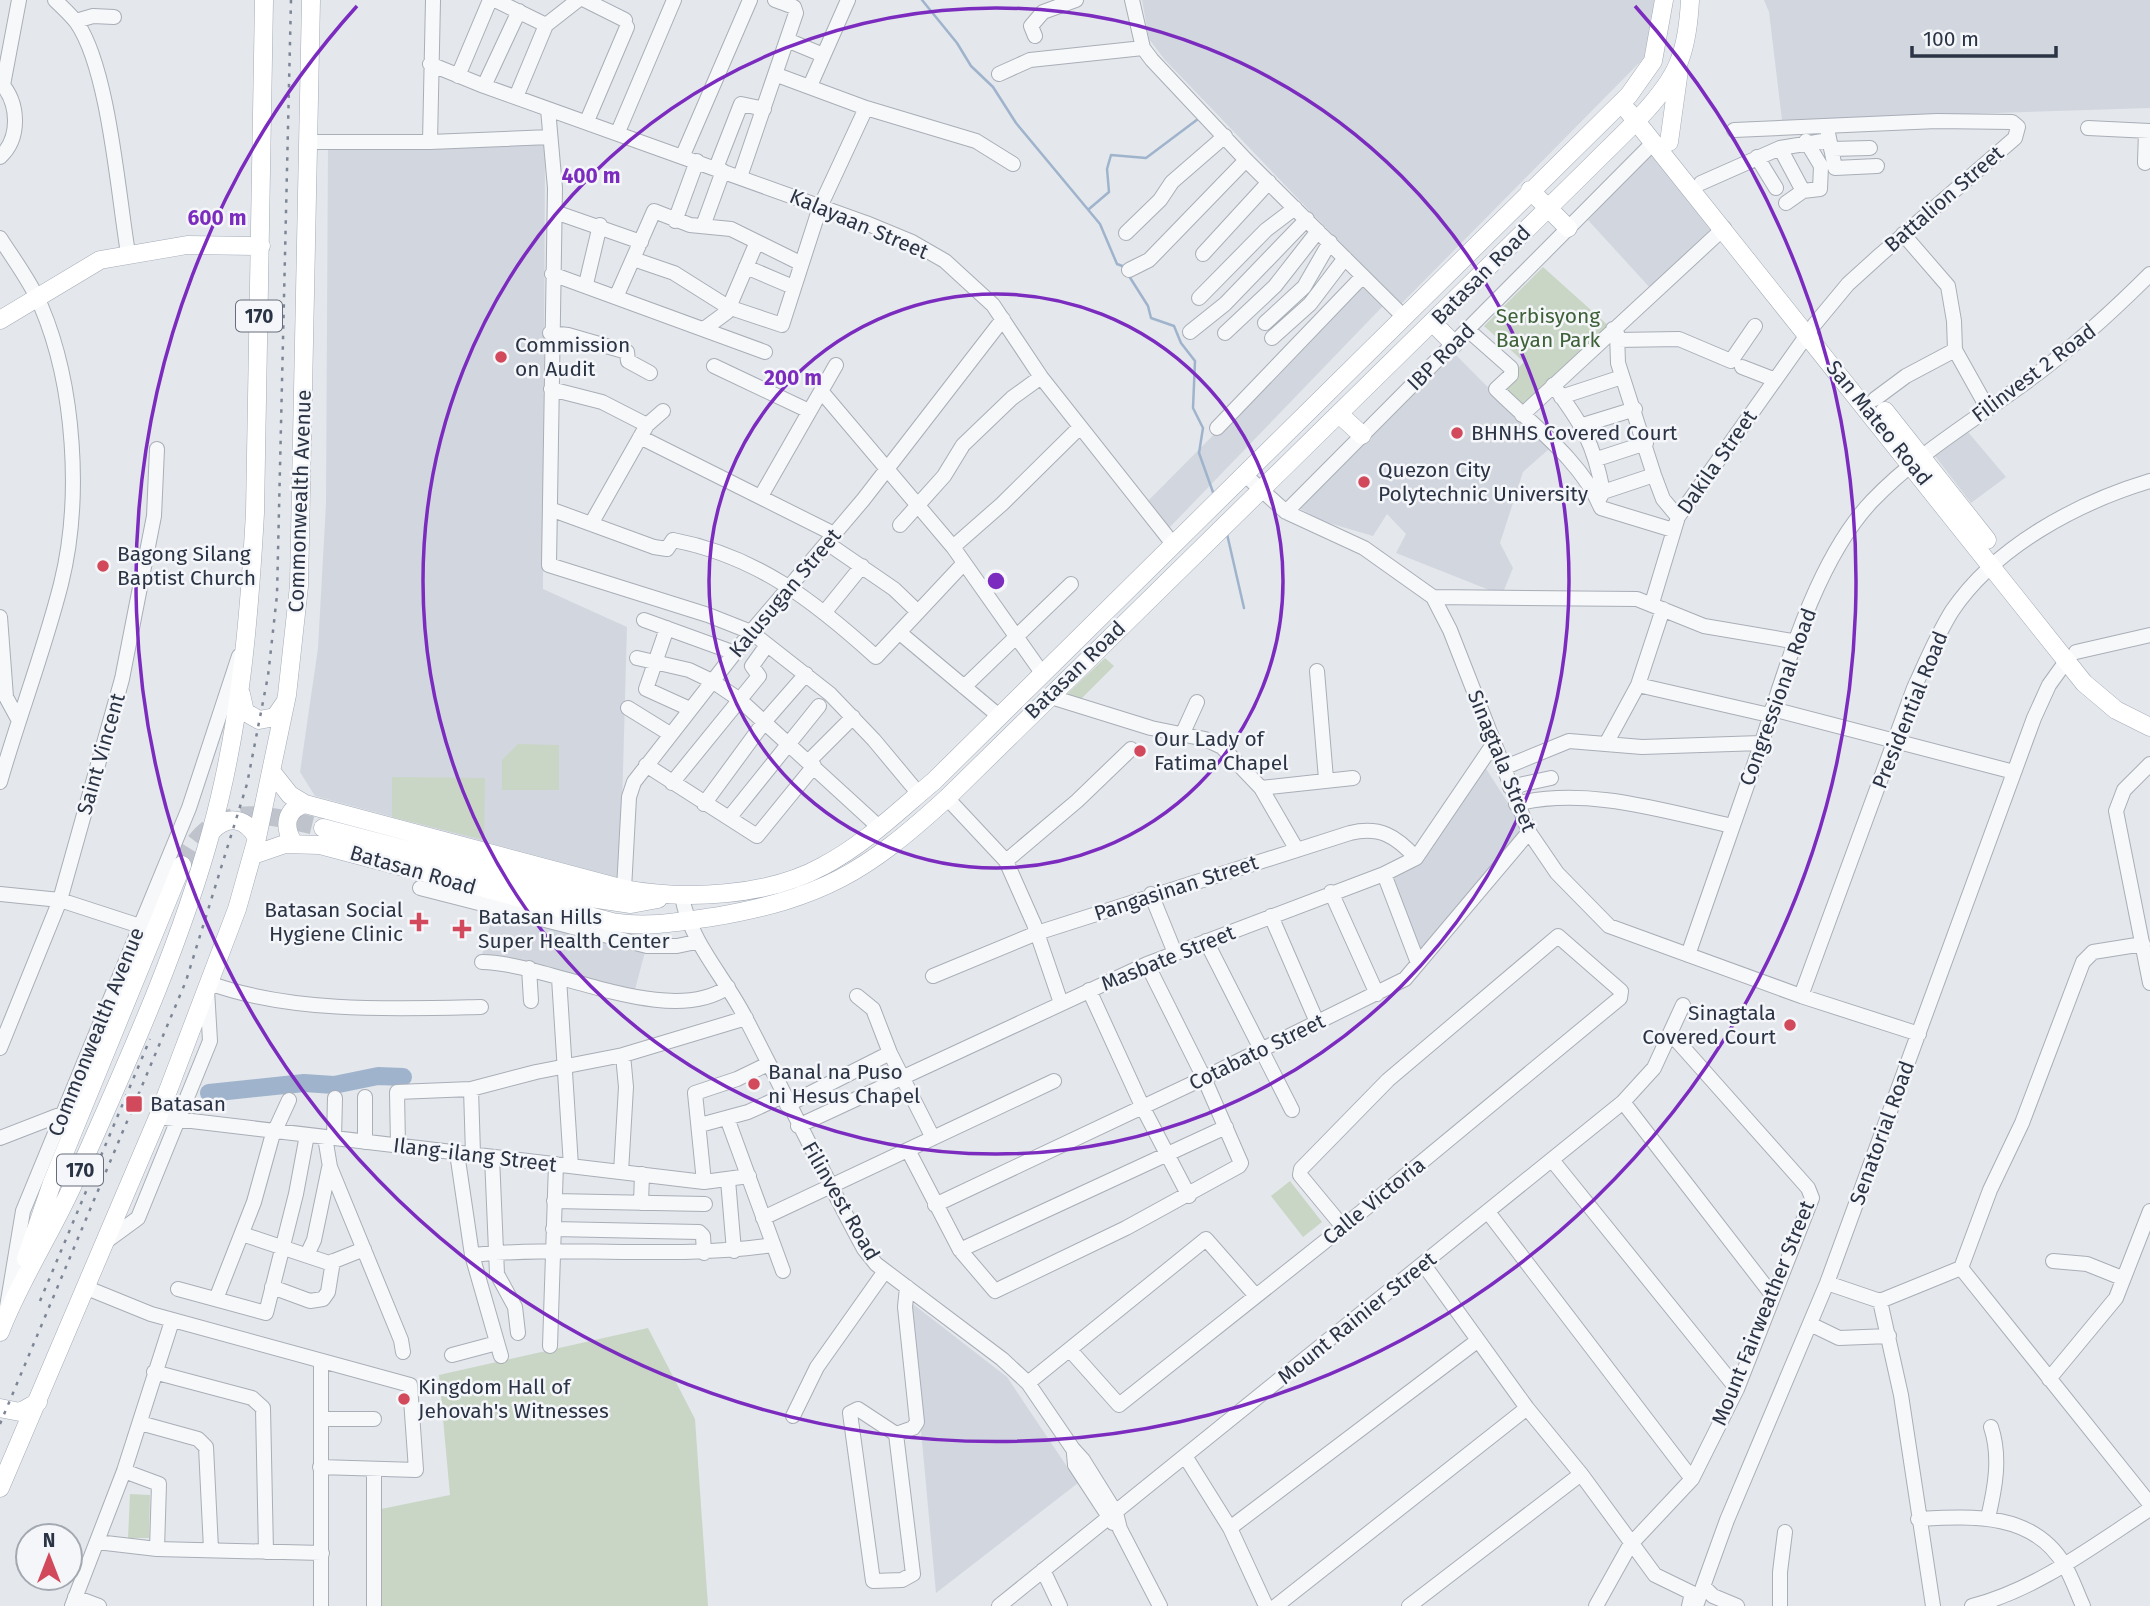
<svg xmlns="http://www.w3.org/2000/svg" width="2150" height="1606" viewBox="0 0 2150 1606" font-family="'Fira Sans',sans-serif">
<style>
.built{fill:#d2d6de}
.green{fill:#c9d6c5}
.lines{fill:none;stroke-linecap:round;stroke-linejoin:round}
.stream{stroke:#9fb4cc;stroke-width:2.5}
.river{stroke:#9fb4cc;stroke-width:18}
.major-tunnel{stroke:#bfc3cb;stroke-width:18;stroke-dasharray:18 9;stroke-linecap:butt}
.minor-casing{stroke:#a9aeb7;stroke-width:16}
.major-casing{stroke:#a3abb8;stroke-width:19}
.minor{stroke:#f7f8fa;stroke-width:14}
.major{stroke:#fff;stroke-width:18}
.rail{stroke:#7d8696;stroke-width:2.5;stroke-dasharray:3.5 7;stroke-linecap:butt}
.ring{fill:none;stroke:#7b2cbf;stroke-width:3.5}
.poi-dot{fill:#d1495b;stroke:#f4f6f9;stroke-width:2.5}
.labels{text-anchor:middle;stroke-width:5;stroke-linejoin:round;paint-order:stroke}
.shield{fill:#f4f6f9;stroke:#676e7b;stroke-width:2}
.shield-label{font-size:19px;font-weight:bold;fill:#2b3445}
.street-label{font-size:21px;fill:#2b3445;stroke:#f4f6f9}
.park-label{font-size:21px;fill:#3f6138;stroke:#f4f6f9}
.poi-label{font-size:21px;fill:#2b3445;stroke:#f4f6f9;text-anchor:start}
.centre{fill:#7b2cbf;stroke:#f4f6f9;stroke-width:3.5}
.ring-label{font-size:21px;text-anchor:middle;font-weight:bold;fill:#7b2cbf;stroke:#f4f6f9;stroke-width:5;stroke-linejoin:round;paint-order:stroke}
</style>
<rect width="100%" height="100%" fill="#e4e7ec"/>
<path class="built" d="M1142 0H1655L1654 24 1645 57 1400 305 1165 60 1149 39Z
M1764 0H2150V108L1782 120 1769 12Z
M545 142 543 589 627 627 620 878 315 796 300 772 318 648 326 504 328 147Z
M1653 151 1717 228 1652 290 1588 220Z
M1363 284 1384 305 1169 528 1145 504Z
M1455 354 1549 449 1523 472 1500 543 1513 568 1502 595 1396 553 1406 534 1387 514 1373 536 1322 521 1299 508Z
M1968 432 2006 477 1971 503 1935 456Z
M1483 764 1526 831 1422 955 1390 874 1424 857Z
M493 915 645 952 634 993 482 955Z
M909 1301 1007 1377 1078 1483 936 1593Z"/>
<path class="green" d="M1543 267 1611 328 1523 409 1500 387 1524 362 1484 326Z
M1105 658 1114 666 1078 702 1068 693Z
M518 744 559 745V790H502V760Z
M392 777 485 778 484 840 392 817Z
M1290 1181 1322 1222 1303 1237 1271 1196Z
M648 1328 695 1419 708 1606H378L381 1509 450 1495 439 1375Z
M130 1494 150 1495 149 1538H128Z"/>
<g class="lines">
<path class="stream" d="M922 0 957 43 971 66 993 87 1016 123 1100 224 1117 264 1125 267
M1089 209 1109 192 1107 169 1111 155 1146 158 1198 119
M1129 276 1148 306 1151 318 1174 326 1181 343 1195 361 1193 408 1203 428 1199 453 1214 495
M1227 534 1244 608"/>
<path class="river" d="M209 1093 304 1083 334 1085 378 1076 403 1077"/>
<path class="major-tunnel" d="M182 865C211 797 265 814 323 828"/>
<defs>
<path id="minor" d="M55 0C62 7 71 15 77 23 109 70 118 194 128 253
M495 0 546 25
M585 0 625 20
M1132 0 1143 48 1152 60 1246 160 1405 318
M76 21 93 16 114 17
M546 25 578 0
M1035 36 1031 26 1043 12 1076 0
M787 40 823 55
M430 64 484 86 866 223 912 242 945 261 993 305 1041 377 1173 544
M999 74 1030 60 1143 48
M777 75 866 108 976 141 1013 164
M458 76 490 0
M0 82C19 102 21 138 0 157
M3 85 19 0
M484 86 519 11
M810 86 848 0
M516 97 546 25
M548 109 555 188 549 565 708 615 751 632 830 694 874 740 919 794
M587 121 627 27
M2088 128 2150 131
M618 132 674 0
M1828 133 1835 168 1877 166
M307 142H430L550 137
M430 142 433 0
M1780 148 1803 191
M1831 149 1870 148
M683 155 750 0
M1757 157 1776 188
M2145 163 2146 131
M716 168 741 104 764 109
M740 177 796 13 794 7 775 0
M1701 183 1780 148 1829 140
M1786 203 1803 191 1820 189 1821 166 1806 141
M555 212 641 242
M675 221 697 161
M703 226 723 171
M1126 233 1160 200 1172 182 1225 136
M1903 234 1948 286 1954 321 1955 350 1988 409
M0 238C14 260 31 282 41 306 75 386 82 500 61 584 44 651 19 716 0 782
M1203 254 1269 182
M633 259 674 273 728 307 782 325 820 207 866 108
M746 267 793 287
M1129 270 1149 260 1246 160
M552 274 765 352
M586 284 600 225
M617 295 654 211 690 225 731 229 800 263
M1199 298 1266 230 1295 208
M1265 323 1304 287 1330 242
M704 329 727 312 756 244
M1613 329 1617 333 1618 363 1654 475 1663 499 1678 517
M1468 330 1511 368V375L1496 389C1531 424 1582 461 1601 508L1673 530
M1190 332 1225 304 1307 219
M550 333 568 335 627 352 628 361 650 373
M1225 333 1275 286 1318 231
M1272 338 1310 304 1345 258
M1617 340 1679 339 1731 361 1755 326
M714 366 809 411
M1742 367 1773 379
M1553 385C1582 424 1594 443 1603 492L1598 501
M551 389 602 402 647 425
M821 391 953 547 1042 673
M1561 397 1622 377
M1875 399 1906 376 1955 350
M1522 415 1724 228
M1583 425 1635 409
M1217 428 1363 276
M640 437 834 534
M1597 459 1646 443
M1245 475 1286 512 1364 548 1433 597 1450 630 1529 832 1557 873 1609 926 1801 996 1919 1034
M1603 492 1654 475
M761 496 836 365
M550 509 654 547 667 549 673 540C757 556 814 601 876 657L964 563
M1286 512 1654 142
M591 524 647 425 663 411
M900 525 944 476 963 445 1012 398 1041 377
M827 543 894 589 918 612
M953 547 1002 504 1080 427
M1433 597 1637 599 1704 626 1798 642
M1652 603 1678 517 1814 325 1848 284 1880 255 2015 138 2018 127 2012 122 1937 121 1734 130
M824 613 862 566
M0 617 6 697 18 719
M644 620 735 653
M667 628 646 689 690 709
M900 633 999 716
M2076 652 2150 635
M637 658 689 670 712 681 740 700 880 828
M1317 671 1326 779
M1638 685 1769 715
M964 687 1071 584
M1048 696 1151 728 1205 739 1222 747 1261 788 1297 850
M628 708 670 734
M1772 709 2014 772
M1182 735 1197 702
M1607 742 1638 685 1663 609
M809 761 853 717
M2150 764 2124 790 2116 811 2150 983
M646 765 757 836 814 766
M1503 768 1569 741 1642 747 1761 743
M672 783 759 676 752 666 767 645
M1510 787 1551 778
M1261 788 1353 778
M947 798 1006 861 1034 924 1061 1003
M704 804 765 721 806 674
M1516 804C1585 786 1664 811 1732 826
M729 818 819 706
M1006 861 1077 801 1131 749
M1384 874 1418 963
M420 888 647 946H677L696 942
M624 889 629 797 634 782 751 632 863 500 1003 319
M1331 892 1377 994
M0 894 60 900 140 926
M1151 894 1175 953
M682 897C691 944 725 977 746 1019 786 1096 823 1173 864 1249L876 1264 1002 1359 1028 1383 1073 1449 1083 1460 1116 1513 1120 1529 1160 1606
M1271 916 1317 1022
M1206 941 1292 1110
M1688 955C1712 885 1737 815 1761 745 1786 668 1816 560 1872 501 1916 455 1971 422 2022 385 2069 351 2110 314 2150 274
M482 962C549 963 668 1029 728 987
M529 968 531 1001
M933 976 1037 933 1350 833C1380 826 1396 836 1416 858
M559 978 571 1166
M209 983C291 1013 394 1009 481 1007
M1089 990 1143 1108 1189 1196
M857 996 873 1009 890 1053 933 1138
M1801 996 1914 688C1926 662 1937 635 1952 611 1996 546 2077 503 2150 481
M0 1048 60 900 122 679 154 516 157 449
M471 1089 473 1154
M1623 1102 1773 1296
M787 1105 890 1053
M158 1117 704 1182 749 1176
M727 1118 783 1271
M700 1125 748 1112 783 1096
M798 1126 1147 964 1384 874 1416 858 1494 743
M325 1137 330 1167 401 1340 403 1352
M0 1138 62 1114
M334 1138 335 1098
M365 1142V1097
M398 1146 397 1092 471 1089 536 1072 623 1055 746 1018
M908 1150 960 1250 995 1291 1126 1228 1239 1166 1241 1163 1204 1078 1147 964
M457 1153 472 1255 501 1356
M492 1157 497 1274 515 1307 518 1333
M1552 1160 1737 1389
M621 1172 626 1087 623 1055
M728 1180 734 1251
M704 1182 695 1093 737 1079 768 1064
M554 1201 705 1204
M641 1203 642 1174
M935 1205 1204 1078 1405 979 1529 832
M1488 1212 1692 1479
M763 1218 1054 1081
M553 1229 699 1232 703 1236 704 1253
M242 1234 329 1263 364 1249
M108 1240 138 1218 210 1041 207 990
M960 1250 1226 1127
M307 1255 314 1240 329 1168
M472 1255C572 1245 673 1260 773 1245
M2053 1261 2087 1264 2122 1278
M1424 1265 1527 1408 1581 1474 1655 1575 1692 1593 1689 1606
M1961 1268 1990 1190 2022 1123 2083 962 2093 952 2143 944
M1961 1268 2150 1504
M1827 1283 1880 1301 1901 1395 1933 1606
M272 1287 310 1301 323 1299 328 1292 333 1261
M87 1288 151 1314 410 1385 416 1470 320 1467
M178 1289 266 1313 296 1194 307 1135
M216 1299 254 1202 272 1137 289 1100
M1880 1301 1961 1268
M7 1307 23 1211 189 808 239 656
M1810 1324 1839 1338 1889 1336
M550 1346 556 1164
M1070 1350 1119 1405 1343 1227 1620 998 1621 991 1558 936 1388 1080 1301 1169 1300 1175 1343 1227
M452 1355 497 1343
M321 1361V1606
M154 1372 252 1398 263 1408 266 1552
M2049 1379 2116 1298 2150 1211
M1028 1383 1206 1239 1256 1296
M793 1416 817 1367 885 1271
M321 1419H374
M140 1423 198 1439 206 1447 211 1549
M896 1434 858 1409 850 1413 873 1581 902 1580 913 1574 896 1434 913 1428 917 1422 905 1307 907 1287
M1074 1454 1075 1465 1113 1523
M1185 1456 1230 1528 1266 1606
M124 1471 159 1484 157 1549
M1988 1518C1995 1488 2001 1457 1991 1427
M1918 1519C1973 1516 2034 1512 2065 1566 2072 1578 2077 1593 2083 1606
M1230 1528 1477 1341
M97 1542 157 1549 322 1553
M1043 1570 1060 1606
M1705 1588 1713 1596 1737 1606
M75 1597 99 1606
M72 1606 124 1471 172 1321
M374 1606V1469
M999 1606 1623 1102 1654 1068 1683 1005
M1276 1606 1527 1408
M1409 1606 1581 1474
M1596 1606 1630 1545 1692 1479 1737 1389 1812 1198 1808 1188 1672 1035
M1696 1606 1727 1520 1827 1283 2034 718 2049 685 2067 660
M1780 1606V1572L1785 1532
M1972 1606C2038 1589 2094 1545 2150 1509"/>
<path id="major" d="M1628 111 2084 683 2116 710 2150 727
M1669 142 1679 70
M1530 190 1568 228
M0 320 100 260 187 245 261 246
M1433 323 1454 344
M1885 411 1987 540
M1340 415 1362 435
M241 694 245 712 259 720 275 717 284 704
M271 771 290 795 305 804 624 889C685 900 767 897 823 866 865 844 898 811 934 781L1629 95 1653 61 1664 0
M323 828 591 898 631 904 658 899
M212 831C228 814 246 818 257 838
M293 842C283 826 286 809 305 804
M253 855 285 844 320 845 612 922C647 928 679 922 713 917 823 898 866 872 947 798L1590 167C1618 138 1667 97 1680 59 1687 40 1689 20 1690 0
M26 1259 52 1183 182 865
M0 1332C21 1277 56 1226 79 1171 128 1060 179 949 211 832 240 728 249 621 255 513L264 0
M0 1408 20 1412 38 1402
M0 1488 158 1117 237 909 257 838 287 695 299 586 311 0"/>
</defs>
<use href="#minor" class="minor-casing"/>
<use href="#major" class="major-casing"/>
<use href="#minor" class="minor"/>
<use href="#major" class="major"/>
<path class="rail" d="M40 1301 150 1039
M0 1424 186 981 247 784 268 676 277 595 291 0"/>
</g>
<g class="ring">
<circle cx="996" cy="581" r="287"/>
<circle cx="996" cy="581" r="573"/>
<path d="M1635 6A860 860 0 1 1 357 6"/>
</g>
<g class="poi-dot">
<circle cx="501" cy="357" r="7"/>
<circle cx="1457" cy="433" r="7"/>
<circle cx="1364" cy="482" r="7"/>
<circle cx="103" cy="566" r="7"/>
<circle cx="1140" cy="751" r="7"/>
<path d="M415.5 911.5h7v7h7v7h-7v7h-7v-7h-7v-7h7z"/>
<path d="M458.5 918.5h7v7h7v7h-7v7h-7v-7h-7v-7h7z"/>
<circle cx="1790" cy="1025" r="7"/>
<circle cx="754" cy="1084" r="7"/>
<rect x="125" y="1095" width="18" height="18" rx="3.5"/>
<circle cx="404" cy="1399" r="7"/>
</g>
<g class="labels">
<g class="shield">
<rect x="236" y="300.5" width="46" height="31" rx="5"/>
<rect x="57" y="1154.5" width="46" height="31" rx="5"/>
</g>
<g class="shield-label">
<text x="259" y="323">170</text>
<text x="80" y="1177">170</text>
</g>
<g class="street-label">
<text transform="translate(1944 199) rotate(-41)" y="7">Battalion Street</text>
<text transform="translate(859 224) rotate(23)" y="7">Kalayaan Street</text>
<text transform="translate(1481 275) rotate(-45)" y="7">Batasan Road</text>
<text transform="translate(1441 357) rotate(-45)" y="7">IBP Road</text>
<text transform="translate(2034 373) rotate(-37)" y="7">Filinvest 2 Road</text>
<text transform="translate(1879 423) rotate(51)" y="7">San Mateo Road</text>
<text transform="translate(1717 462) rotate(-55)" y="7">Dakila Street</text>
<text transform="translate(300 501) rotate(-88)" y="7">Commonwealth Avenue</text>
<text transform="translate(785 593) rotate(-50)" y="7">Kalusugan Street</text>
<text transform="translate(1075 670) rotate(-44)" y="7">Batasan Road</text>
<text transform="translate(1778 697) rotate(-70)" y="7">Congressional Road</text>
<text transform="translate(1910 710) rotate(-68)" y="7">Presidential Road</text>
<text transform="translate(101 754) rotate(-74)" y="7">Saint Vincent</text>
<text transform="translate(1502 761) rotate(68)" y="7">Sinagtala Street</text>
<text transform="translate(413 870) rotate(16)" y="7">Batasan Road</text>
<text transform="translate(1176 888) rotate(-18)" y="7">Pangasinan Street</text>
<text transform="translate(1168 958) rotate(-22)" y="7">Masbate Street</text>
<text transform="translate(96 1032) rotate(-68)" y="7">Commonwealth Avenue</text>
<text transform="translate(1257 1052) rotate(-26)" y="7">Cotabato Street</text>
<text transform="translate(1882 1133) rotate(-70)" y="7">Senatorial Road</text>
<text transform="translate(475 1155) rotate(7)" y="7">Ilang-ilang Street</text>
<text transform="translate(841 1201) rotate(60)" y="7">Filinvest Road</text>
<text transform="translate(1374 1201) rotate(-39)" y="7">Calle Victoria</text>
<text transform="translate(1763 1313) rotate(-68)" y="7">Mount Fairweather Street</text>
<text transform="translate(1357 1318) rotate(-39)" y="7">Mount Rainier Street</text>
</g>
<g class="park-label">
<text x="1548" y="323">Serbisyong<tspan x="1548" dy="24">Bayan Park</tspan></text>
</g>
<g class="poi-label">
<text x="515" y="352">Commission<tspan x="515" dy="24">on Audit</tspan></text>
<text x="1471" y="440">BHNHS Covered Court</text>
<text x="1378" y="477">Quezon City<tspan x="1378" dy="24">Polytechnic University</tspan></text>
<text x="117" y="561">Bagong Silang<tspan x="117" dy="24">Baptist Church</tspan></text>
<text x="1154" y="746">Our Lady of<tspan x="1154" dy="24">Fatima Chapel</tspan></text>
<text x="403" y="917" text-anchor="end">Batasan Social<tspan x="403" dy="24">Hygiene Clinic</tspan></text>
<text x="478" y="924">Batasan Hills<tspan x="478" dy="24">Super Health Center</tspan></text>
<text x="1776" y="1020" text-anchor="end">Sinagtala<tspan x="1776" dy="24">Covered Court</tspan></text>
<text x="768" y="1079">Banal na Puso<tspan x="768" dy="24">ni Hesus Chapel</tspan></text>
<text x="150" y="1111">Batasan</text>
<text x="418" y="1394">Kingdom Hall of<tspan x="418" dy="24">Jehovah's Witnesses</tspan></text>
</g>
</g>
<circle cx="996" cy="581" r="10" class="centre"/>
<g class="ring-label">
<text x="591" y="183">400 m</text>
<text x="217" y="225">600 m</text>
<text x="793" y="385">200 m</text>
</g>
<g transform="translate(49 1557)"><circle r="33" fill="#f4f6f9" stroke="#a4a8b1" stroke-width="2"/>
<path d="M0-5L12 26L0 18L-12 26Z" fill="#d1495b"/>
<text y="-10" font-size="19" font-weight="bold" text-anchor="middle" fill="#2b3445">N</text>
</g>
<path d="M1912 46v10h144v-10" fill="none" stroke="#2b3445" stroke-width="3.5"/>
<text x="1923" y="46" font-size="21" fill="#2b3445" stroke="#f4f6f9" stroke-width="5" paint-order="stroke">100 m</text>
</svg>
